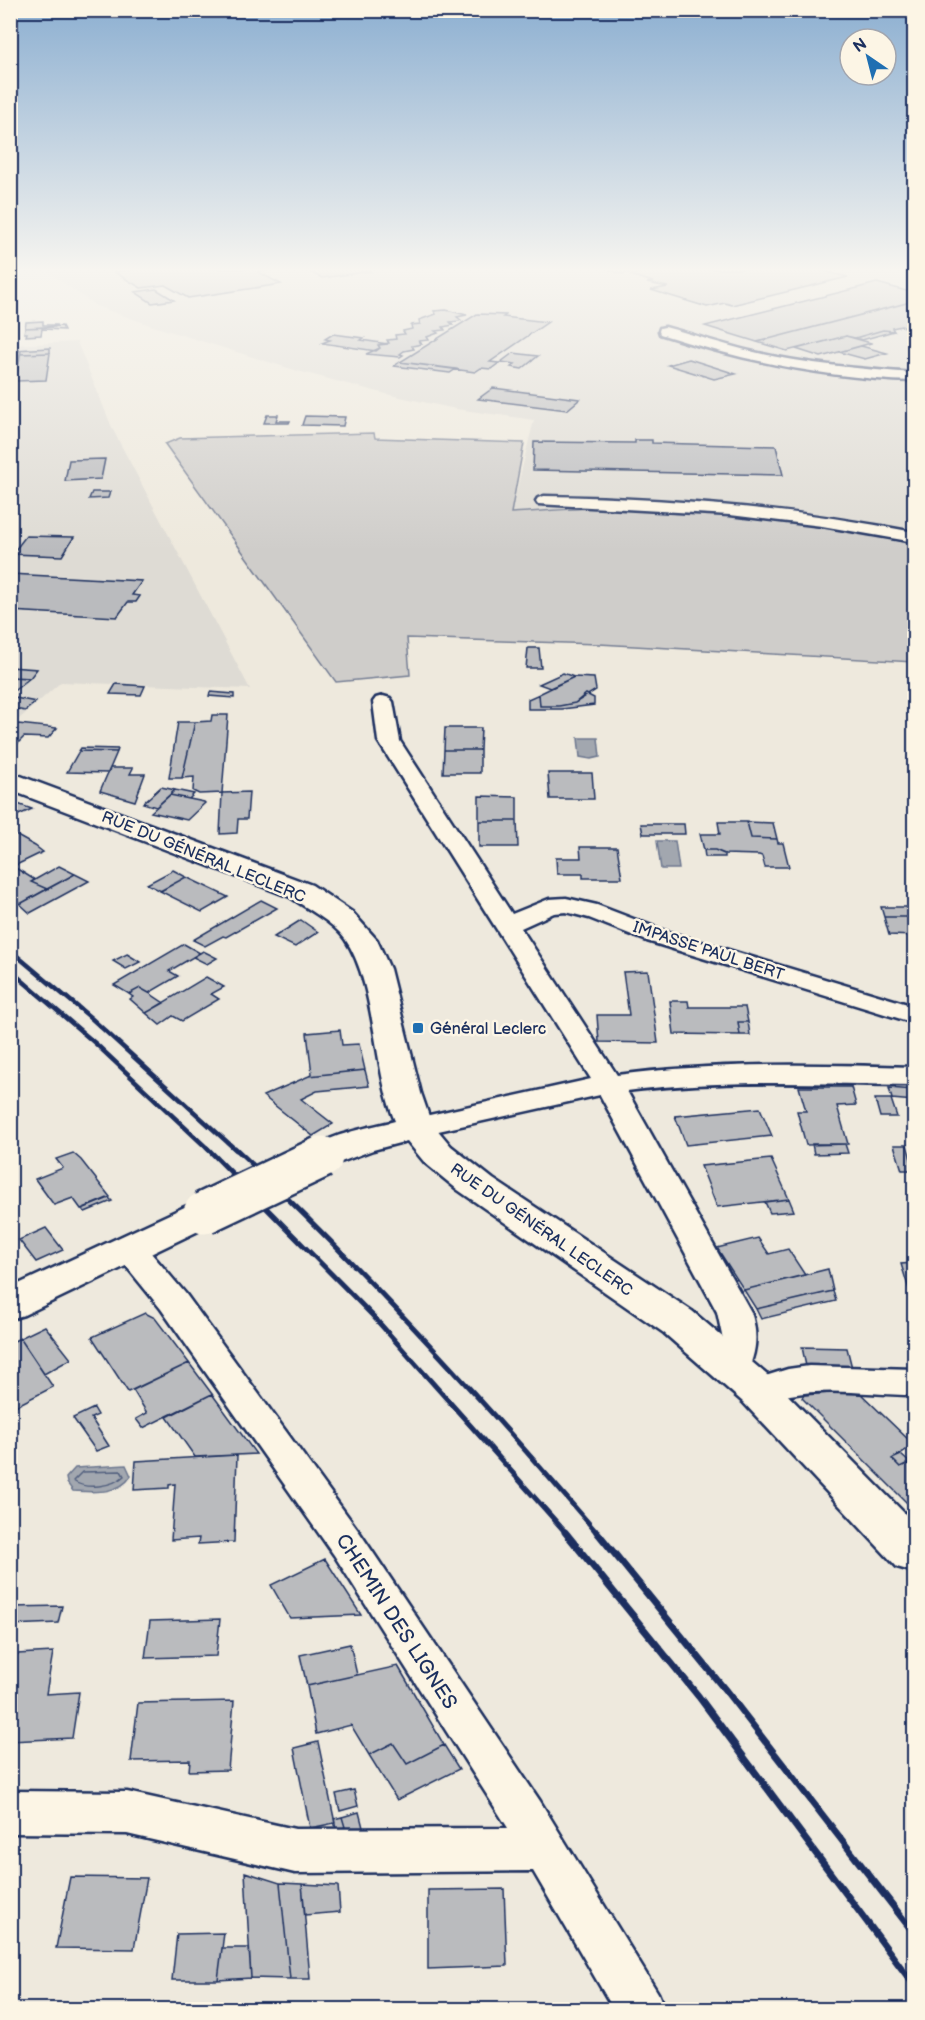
<svg xmlns="http://www.w3.org/2000/svg" width="925" height="2020" viewBox="0 0 925 2020" font-family="'Balsamiq Sans',sans-serif">
<style>
.built{fill:#dedbd4}
.green{fill:#cfcdca;stroke:#757e94;stroke-width:1.5}
.water{fill:#a2a7af;stroke:#6c778f;stroke-width:1.5}
.lines{fill:none;stroke-linecap:round;stroke-linejoin:round}
.shore{stroke:#515f7e;stroke-width:1.5}
.building{fill:#babbbe;stroke:#1b2f5e;stroke-width:1.5}
.street-casing{stroke:#1b2f5e;stroke-width:5}
.secondary-casing{stroke:#1b2f5e;stroke-width:5}
.street{fill:#fcf5e5;fill-rule:evenodd}
.secondary{fill:#fcf5e5;fill-rule:evenodd}
.rail-far2{stroke:#1b2f5e;stroke-width:4.5}
.rail-far1{stroke:#1b2f5e;stroke-width:5}
.rail{stroke:#1b2f5e;stroke-width:7}
.secondary-bridge-casing{stroke:#1b2f5e;stroke-width:46;stroke-linecap:butt}
.secondary-bridge{stroke:#fcf5e5;stroke-width:41}
.poi-dot{fill:#1f6fb2;stroke:#fcf5e5;stroke-width:2}
.labels{text-anchor:middle;stroke-width:5;stroke-linejoin:round;paint-order:stroke}
.street-label{font-size:16px;fill:#1b2f5e;stroke:#fcf5e5}
.poi-label{font-size:16px;fill:#1b2f5e;stroke:#fcf5e5;text-anchor:start}
.near-street-label{font-size:20px;fill:#1b2f5e;stroke:#fcf5e5}
</style>
<rect width="100%" height="100%" fill="#eee9dd"/>
<filter id="ink" filterUnits="userSpaceOnUse"><feTurbulence type="fractalNoise" baseFrequency=".0167" numOctaves="2"/><feDisplacementMap in="SourceGraphic" scale="12" xChannelSelector="R" yChannelSelector="G"/><feConvolveMatrix kernelMatrix="1 2 1 2 8 2 1 2 1" color-interpolation-filters="sRGB"/></filter>
<g filter="url(#ink)">
<path class="built" d="M44 269H914V545L862 531 633 507 511 513 534 420 456 409 386 394 298 371 153 326 96 306Z
M77 342 113 430 250 689 61 682 11 726 10 345Z"/>
<path class="green" d="M374 433 375 438 524 443 511 513C552 511 594 506 634 507 728 510 824 521 914 545V662L599 644 407 638 410 675 336 682 165 444 180 438Z"/>
<path class="water" d="M578 738H598L600 757 591 759 580 757Z
M657 841H675L679 869H661Z
M126 1465 131 1476C119 1495 93 1492 73 1491L67 1483 66 1478 75 1468Z"/>
<g class="lines">
<path class="shore" d="M121 1471 124 1476C112 1487 86 1490 73 1481L82 1472Z"/>
</g>
<path class="building" d="M142 269H279L258 272 281 284 188 298 165 285 141 288 114 272Z
M303 269H367L371 271 322 278Z
M616 269H646L622 274 609 270Z
M661 269H815L848 277 732 305 725 303 707 307 651 290 668 287 647 283 653 282 630 275Z
M877 283 914 293V301L757 342 705 326Z
M156 289 174 300 152 303 135 292Z
M907 303 914 305V329L901 326 892 328 894 331 883 330 855 338 846 336 787 351 757 342Z
M446 310 467 315 457 317 461 320 459 321 450 322 453 325 443 327 445 330 435 331 438 333 427 337 429 340 419 341 422 344 412 346 414 349 404 351 400 354 403 355 400 357 366 354 380 348 378 345 389 343 387 340 396 339 395 335 405 334 403 331 412 329 411 325 420 324 419 320 436 314 434 311Z
M477 314 506 315 503 317 548 322 490 362 499 363 491 369 481 368 475 372 400 362Z
M43 321V325H56L55 327 25 328 26 322Z
M62 326 64 330 42 329 41 335 26 336 27 333H24L25 328Z
M883 330 894 331 862 340 855 338Z
M333 334 364 338 361 340 388 344 378 345 380 348 376 351 322 343 330 340 325 339Z
M846 336 871 343 821 357 796 349Z
M861 346 887 353 865 359 839 352Z
M50 348V353L20 354 21 351 14 350Z
M10 350 21 351 16 381H10Z
M50 353 46 380 16 381 20 354Z
M513 353 538 356 522 369 511 367 515 364 501 362Z
M689 359 736 374 714 379 668 365Z
M400 362 456 369 450 373 394 366Z
M493 388 580 399 567 410 478 399Z
M267 415H278L276 421H290L289 423H264Z
M305 416 345 417 343 426 302 425Z
M635 440H652V443L776 446 783 475 533 470 534 442 635 443Z
M105 459 101 479 65 481 69 460Z
M92 492H110L108 498 89 499Z
M26 536 74 537 62 556 12 554Z
M10 574 142 581 132 595 140 596 136 602H128L117 617 10 611Z
M528 648H539L541 668H526Z
M10 667 37 669 30 678 10 677Z
M563 673 574 677 550 688 539 684Z
M10 677 30 678 10 694Z
M574 677 594 678 596 690 575 703 559 706H540L539 694Z
M116 684 145 686 141 695 110 694Z
M210 692 234 694V698L209 696Z
M539 694 540 706H559L575 703 586 694 594 698V705L562 709H528V699Z
M10 697 36 702 25 711 10 708Z
M212 715H228L222 793 199 794 193 791 194 777 182 778 195 722 211 721Z
M178 722H195L182 778H169Z
M18 724 57 728 48 738 24 737 10 751V732Z
M445 728H481L480 750H444Z
M81 748 118 749 117 752 79 751Z
M444 750H480V773H443Z
M79 751 117 752 108 773 67 772Z
M110 768H133L130 774H145L135 801 100 791Z
M548 773H592L594 799H550Z
M161 787 175 790 156 807 143 803Z
M175 790 194 794 189 799 170 795Z
M249 792 247 819H238L237 833 220 834 222 793Z
M170 795 204 802 205 803 187 820 151 812Z
M479 796 517 797V821H479Z
M12 802 32 809 12 818 10 803Z
M479 821H517L518 847H479Z
M718 822H747L751 838 777 839 778 843H783L789 867H765L762 856 759 855 724 854 715 850H704L700 834H720Z
M747 822 773 823 777 839 751 838Z
M641 824H684L685 834H643Z
M10 832 35 846 43 852 10 868Z
M580 847H617L622 878H583V874H557L556 858H581Z
M704 850H715L725 854V857H705Z
M59 866 75 874 47 889 31 882Z
M14 867 35 880 31 882 47 889 20 904 10 895V868Z
M173 870 186 877 161 891 147 884Z
M75 874 89 881 30 913 20 904Z
M186 877 228 897 202 912 160 891Z
M261 900 277 908 226 937 223 936 205 946 193 940Z
M881 907H914V917H884Z
M884 917H914V936L889 935Z
M301 920 318 932 295 947 274 937Z
M184 944 200 953 169 971 178 976 149 993 140 988 129 994 114 985Z
M203 951 217 958 207 964 193 957Z
M127 954 140 962 126 969 113 961Z
M648 971 658 1043 599 1042 597 1015H629L623 972Z
M206 977 224 987 211 994 219 999 182 1021 173 1016 160 1025 146 1013Z
M140 988 149 993 164 1003 146 1013 130 999 133 997 129 994Z
M670 1001H688L689 1007H745L748 1022H738L740 1035 674 1034Z
M738 1022H748L750 1035H740Z
M340 1030 342 1045 359 1044 365 1070 309 1076 312 1074 307 1033Z
M365 1070 369 1086 317 1091 301 1099 333 1124 313 1136 263 1096 309 1076Z
M799 1087H851L856 1105 837 1106 848 1144 806 1145 797 1111H806Z
M889 1088 914 1090V1101L892 1099Z
M875 1099H891L897 1117H880Z
M760 1108 772 1136 686 1145 675 1116Z
M812 1144H845L848 1153 814 1154Z
M894 1145H907L914 1170H902Z
M73 1153 81 1160 110 1197 81 1209 73 1198 54 1205 35 1179 63 1168 56 1159Z
M771 1159 789 1199 717 1207 701 1166Z
M109 1198 112 1201 85 1212 82 1209Z
M789 1199 794 1211 770 1213 765 1202Z
M46 1228 63 1250 36 1262 19 1240Z
M758 1238 769 1254 788 1249 805 1275 744 1290 717 1248Z
M914 1263V1301L913 1302 901 1264Z
M828 1269 833 1291 756 1309 744 1290Z
M833 1291 836 1301 761 1319 756 1309Z
M145 1313 155 1318 189 1363 128 1392 92 1337Z
M45 1326 71 1359 44 1374 20 1338Z
M20 1338 53 1387 10 1409V1343Z
M802 1347 847 1348 853 1372 807 1371Z
M189 1363 212 1394 143 1428 136 1419 147 1413 133 1390Z
M843 1392 860 1393 914 1445 892 1459 900 1467 914 1460V1510L802 1398 804 1395Z
M212 1394 256 1454 195 1457 167 1417Z
M94 1408 98 1415 91 1418 109 1446 96 1451 73 1418Z
M237 1455 234 1542 198 1544 199 1538 171 1540 175 1484 169 1485V1488L134 1490 136 1461Z
M901 1455 910 1463 900 1467 892 1459Z
M325 1559 361 1615 290 1618 271 1585Z
M62 1606 58 1623 10 1625V1607Z
M220 1619 216 1656 145 1658 150 1621Z
M350 1644 357 1675 307 1686 300 1655Z
M53 1652 46 1694 79 1692 72 1738 10 1741V1687L17 1654Z
M398 1666 444 1745 407 1764 393 1743 369 1755 351 1725 316 1734 307 1686Z
M234 1701 228 1770 189 1771 190 1760 131 1761 138 1703Z
M318 1742 335 1823 310 1828 294 1748Z
M393 1743 407 1764 444 1745 459 1769 397 1800 369 1755Z
M354 1790 358 1806 340 1811 336 1794Z
M359 1812 365 1835 336 1830 345 1827 342 1817Z
M342 1817 345 1827 336 1830 334 1819Z
M245 1872 280 1883 290 1979 251 1978Z
M70 1877 147 1878 134 1949 56 1948Z
M280 1883 302 1884 310 1979H290Z
M302 1884 338 1886 340 1912 305 1915Z
M504 1889 507 1966 428 1969V1890Z
M224 1933 218 1980H172L177 1934Z
M222 1948H249L251 1978 218 1980Z"/>
<g class="lines">
<defs>
<path id="street" d="M665 327C695 335 724 345 754 352 806 364 860 369 914 373V381C828 378 743 361 660 334L659 331 660 328Z
M544 496C669 498 791 508 914 532V542L822 526 730 515 538 504 536 501 538 498Z
M383 696 390 698 393 702 400 741 512 914 549 899 566 898 597 905 665 931 914 1006V1023L647 941 589 918 566 912 554 913 521 928 617 1075C714 1062 816 1064 914 1067V1085C819 1084 721 1079 627 1091L751 1312C759 1336 756 1356 744 1378L732 1382 720 1378 715 1369 723 1340 717 1312 600 1095 416 1136 406 1134 401 1127 406 1120 416 1118 591 1079 378 741 373 702 376 698Z
M129 1237 140 1240 185 1293 360 1533 540 1801 658 1993 665 2010H614L533 1871 295 1873 127 1834 10 1833V1791L127 1792 295 1829 508 1828 334 1555 161 1309 118 1256 113 1248 118 1240Z
M809 1366 914 1369V1395C874 1395 830 1387 790 1395 772 1398 764 1406 746 1400L741 1391 746 1382 788 1369Z"/>
<path id="secondary" d="M10 772 312 885 352 912 377 940 390 969 421 1093 431 1122 451 1146 493 1179 692 1311 773 1380 914 1523V1572L897 1567 743 1402 664 1333 458 1190 425 1163 407 1141 373 1150 322 1169 309 1165 304 1157C317 1136 371 1127 395 1121 373 1069 376 983 345 939 332 921 309 910 290 897L10 790Z
M204 1200 217 1204 223 1213 217 1222 24 1315 10 1319V1288L191 1204Z"/>
</defs>
<use href="#street" class="street-casing"/>
<use href="#secondary" class="secondary-casing"/>
<use href="#street" class="street"/>
<use href="#secondary" class="secondary"/>
<path class="rail-far2" d="M10 950 91 1018 236 1150
M10 970 96 1044 209 1150"/>
<path class="rail-far1" d="M207 1148 373 1316 567 1534
M235 1148C364 1269 483 1400 598 1534"/>
<path class="rail" d="M565 1532 699 1697 914 1985
M597 1532 726 1691 914 1933"/>
<defs>
<path id="secondary-bridge" d="M204 1213 322 1157"/>
</defs>
<use href="#secondary-bridge" class="secondary-bridge-casing"/>
<use href="#secondary-bridge" class="secondary-bridge"/>
</g>
</g>
<linearGradient id="sky" x2="0" y2="1"><stop stop-color="#8cafd1"/><stop offset="0.49" stop-color="#f7f5f0"/><stop offset="1" stop-color="#f7f5f0" stop-opacity="0"/></linearGradient>
<rect width="925" height="551" fill="url(#sky)"/>
<rect class="poi-dot" x="412" y="1022" width="12" height="12" rx="3"/>
<g class="labels">
<g class="street-label">
<text transform="translate(204 856) rotate(22)" y="6">RUE DU GÉNÉRAL LECLERC</text>
<text transform="translate(709 950) rotate(18)" y="6">IMPASSE PAUL BERT</text>
<text transform="translate(542 1229) rotate(35)" y="6">RUE DU GÉNÉRAL LECLERC</text>
</g>
<g class="poi-label">
<text x="430" y="1034">Général Leclerc</text>
</g>
<g class="near-street-label">
<text transform="translate(397 1621) rotate(57)" y="7">CHEMIN DES LIGNES</text>
</g>
</g>
<rect width="925" height="2020" fill="none" stroke="#fcf5e5" stroke-width="36"/>
<rect x="18" y="18" width="889" height="1984" fill="none" stroke="#1b2f5e" stroke-width="2" filter="url(#ink)"/>
<g transform="translate(868 57) rotate(325)"><circle r="28" fill="#fcf5e5" stroke="#a2a6af" stroke-width="1.5"/>
<path d="M0-4.5L10 22L0 15L-10 22Z" fill="#1f6fb2"/>
<text y="-9" font-size="16" font-weight="bold" text-anchor="middle" fill="#1b2f5e">N</text>
</g>
</svg>
